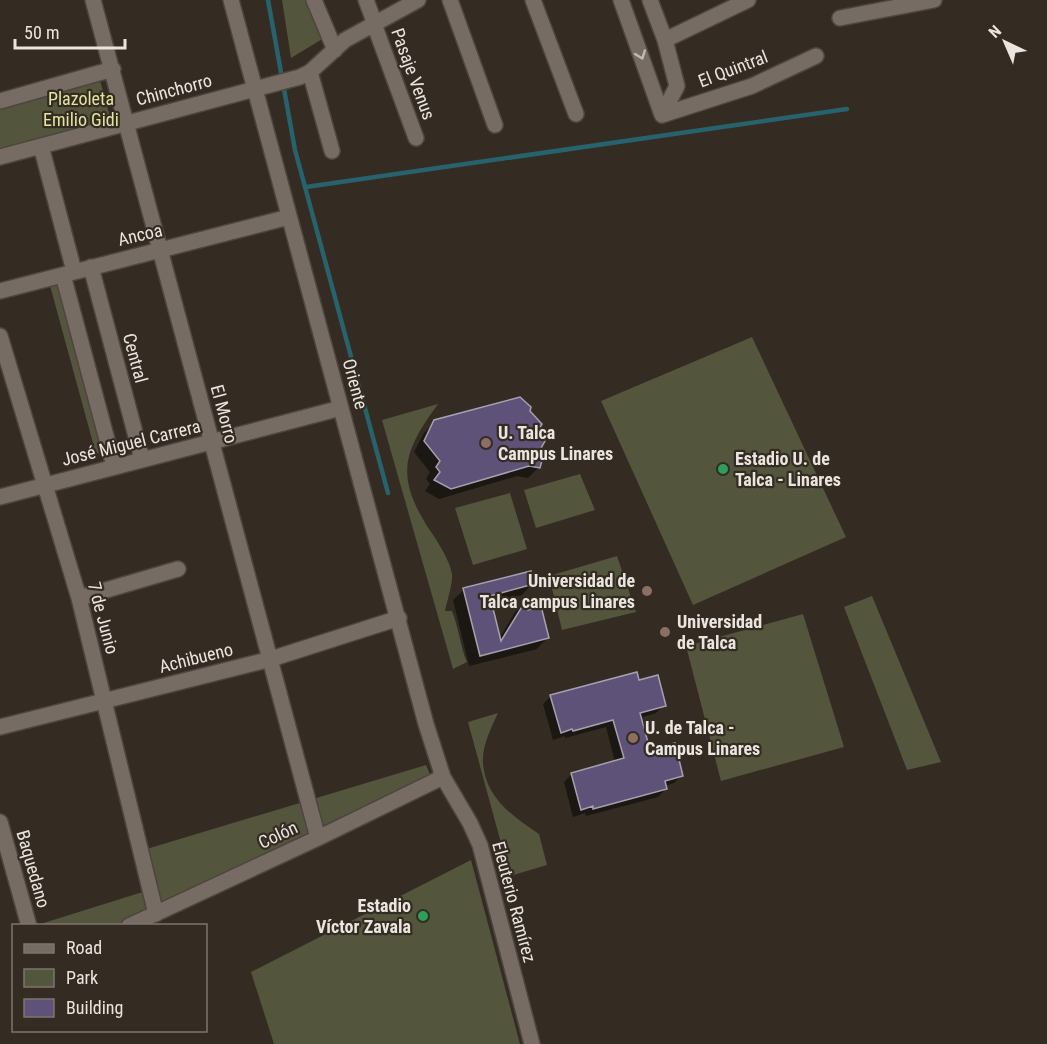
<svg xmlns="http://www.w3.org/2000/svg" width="1047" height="1044" viewBox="0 0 1047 1044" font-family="'Roboto Condensed',sans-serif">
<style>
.green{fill:#53553c}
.shadow{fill:#0007}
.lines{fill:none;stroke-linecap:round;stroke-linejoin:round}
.stream{stroke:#27636c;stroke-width:4.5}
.building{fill:#5f5278;stroke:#a5a1ae;stroke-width:1.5}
.minor-casing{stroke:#4d463f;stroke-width:18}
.minor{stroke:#766c63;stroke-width:15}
.oneway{stroke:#c1bbb4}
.education-dot{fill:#8d6e63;stroke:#342b23;stroke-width:2}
.leisure-dot{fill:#2e9e5b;stroke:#342b23;stroke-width:2}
.labels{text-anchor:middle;stroke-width:4.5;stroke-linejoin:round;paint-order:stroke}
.street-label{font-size:18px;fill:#eae5df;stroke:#342b23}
.park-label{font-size:18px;fill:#e1e59d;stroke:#342b23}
.poi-label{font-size:18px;font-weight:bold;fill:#eae5df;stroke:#342b23;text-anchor:start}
</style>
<rect width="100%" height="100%" fill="#342b23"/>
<path class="green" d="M282 0H306L324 38 291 58Z
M100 80 112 124 0 154V110Z
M69 277 117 447 96 454 49 282Z
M752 337 846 537 693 605 601 401Z
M438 404C403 452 395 476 429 529 437 540 450 561 452 574 453 583 447 601 445 611H452C459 628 460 646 467 662L453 669 382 420Z
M580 474 595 510 536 528 524 490Z
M510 493 527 549 473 565 455 508Z
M617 556 636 612 562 630 549 576Z
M872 596 941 762 907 770 844 607Z
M803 614 844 747 721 781 686 646Z
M498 713C491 728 482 746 483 763 485 797 513 817 539 834L547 865 510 876 468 722Z
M426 765 432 779 160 909 118 925 34 926 149 890 140 851Z
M471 860 520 1044H274L251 972Z"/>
<path class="shadow" d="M528 412 538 429 539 467 528 478 517 476 439 499 425 491 430 484 426 479 430 472 414 452 424 433 435 422Z
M532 584 522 595 490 603 499 639 515 612 525 602 527 612 547 638 537 649 469 666 453 600 464 590Z
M638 681 664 705 656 713 640 718 649 752 682 775 674 783 665 786 666 789 658 797 586 816 585 813 573 817 564 782 572 774 615 762 606 727 565 738V736L553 740 543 704 551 696Z"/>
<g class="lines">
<path class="stream" d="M268 0 295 150 388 493
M306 187 847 109"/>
</g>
<path class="building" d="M520 397 531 407 530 411 542 424 539 429 545 441 539 452 543 457 540 468 529 466 451 489 434 480 440 472 436 467 440 461 424 441 434 420Z
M531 571 534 584 490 596 501 641 526 600 528 610 541 606 549 638 480 656 463 588Z
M637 672 639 680 658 675 666 706 640 713 650 750 675 743 683 776 665 781 667 789 593 809V806L581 810 571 773 624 758 613 720 573 731 572 729 561 733 550 695Z"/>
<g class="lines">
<defs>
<path id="minor" d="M93 0 318 838
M231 0 426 724 443 777 470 823 480 845 532 1044
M314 0 335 50
M366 0 375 24
M450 0 495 125
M533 0 576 114
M621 0 662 115
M650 0 665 40 677 86 662 115
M840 18 934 0
M374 24 416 138
M665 40 748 0
M310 72 332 151
M0 101 113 69
M662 115 752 86 816 56
M41 146 74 271
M0 157 300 77 310 72 345 40 418 0
M91 267 142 459
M63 275 114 466
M0 291 289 217
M0 336 79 598 156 914
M0 497 341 408
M79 598 178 569
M0 727 271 659 399 618
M0 822 29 926
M129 926 318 838 443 777"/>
</defs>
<use href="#minor" class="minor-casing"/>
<use href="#minor" class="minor"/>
</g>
<defs><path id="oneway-chevron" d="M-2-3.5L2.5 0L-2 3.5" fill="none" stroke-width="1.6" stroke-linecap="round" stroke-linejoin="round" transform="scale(1.5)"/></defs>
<use class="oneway" href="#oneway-chevron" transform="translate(641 55) rotate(70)"/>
<g class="education-dot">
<circle cx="486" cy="443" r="6"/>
<circle cx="647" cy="591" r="6"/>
<circle cx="665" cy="632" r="6"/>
<circle cx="633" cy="738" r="6"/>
</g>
<g class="leisure-dot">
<circle cx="723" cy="469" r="6"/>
<circle cx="423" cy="916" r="6"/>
</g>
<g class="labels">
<g class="street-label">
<text transform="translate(733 69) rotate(-21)" y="6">El Quintral</text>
<text transform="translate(413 74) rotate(70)" y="6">Pasaje Venus</text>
<text transform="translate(174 90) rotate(-15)" y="6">Chinchorro</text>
<text transform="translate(140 235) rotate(-13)" y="6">Ancoa</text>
<text transform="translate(135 358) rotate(75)" y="6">Central</text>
<text transform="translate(355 384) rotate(75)" y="6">Oriente</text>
<text transform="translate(224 414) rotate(75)" y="6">El Morro</text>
<text transform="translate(131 443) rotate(-14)" y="6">José Miguel Carrera</text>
<text transform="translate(103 618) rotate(75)" y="6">7 de Junio</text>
<text transform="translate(196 658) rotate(-14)" y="6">Achibueno</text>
<text transform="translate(278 835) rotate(-25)" y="6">Colón</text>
<text transform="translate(33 869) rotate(74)" y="6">Baquedano</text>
<text transform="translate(514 902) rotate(75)" y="6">Eleuterio Ramírez</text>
</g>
<g class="park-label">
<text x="81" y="105">Plazoleta<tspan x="81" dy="21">Emilio Gidi</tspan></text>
</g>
<g class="poi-label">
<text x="498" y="439">U. Talca<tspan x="498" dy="21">Campus Linares</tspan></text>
<text x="735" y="465">Estadio U. de<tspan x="735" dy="21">Talca - Linares</tspan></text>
<text x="635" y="587" text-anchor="end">Universidad de<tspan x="635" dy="21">Talca campus Linares</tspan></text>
<text x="677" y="628">Universidad<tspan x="677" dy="21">de Talca</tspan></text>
<text x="645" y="734">U. de Talca -<tspan x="645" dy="21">Campus Linares</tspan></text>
<text x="411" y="912" text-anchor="end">Estadio<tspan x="411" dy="21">Víctor Zavala</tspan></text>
</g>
</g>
<rect x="12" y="924" width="195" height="108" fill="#342b23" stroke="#7d756e" stroke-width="1.5"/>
<rect x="24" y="944" width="30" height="9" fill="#766c63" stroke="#7d756e" stroke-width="1.5"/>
<text x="66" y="954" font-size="18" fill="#eae5df">Road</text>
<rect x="24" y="969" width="30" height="18" fill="#53553c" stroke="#7d756e" stroke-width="1.5"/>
<text x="66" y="984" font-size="18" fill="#eae5df">Park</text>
<rect x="24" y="999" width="30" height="18" fill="#5f5278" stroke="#7d756e" stroke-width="1.5"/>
<text x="66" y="1014" font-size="18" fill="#eae5df">Building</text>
<g transform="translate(1005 42) rotate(316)" stroke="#342b23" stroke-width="4.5" paint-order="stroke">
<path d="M0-4.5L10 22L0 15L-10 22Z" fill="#eae5df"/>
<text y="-9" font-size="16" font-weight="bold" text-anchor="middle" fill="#eae5df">N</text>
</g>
<path d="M15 39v9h110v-9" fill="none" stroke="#eae5df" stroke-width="3"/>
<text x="24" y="39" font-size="18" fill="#eae5df" stroke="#342b23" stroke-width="4.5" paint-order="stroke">50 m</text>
</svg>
